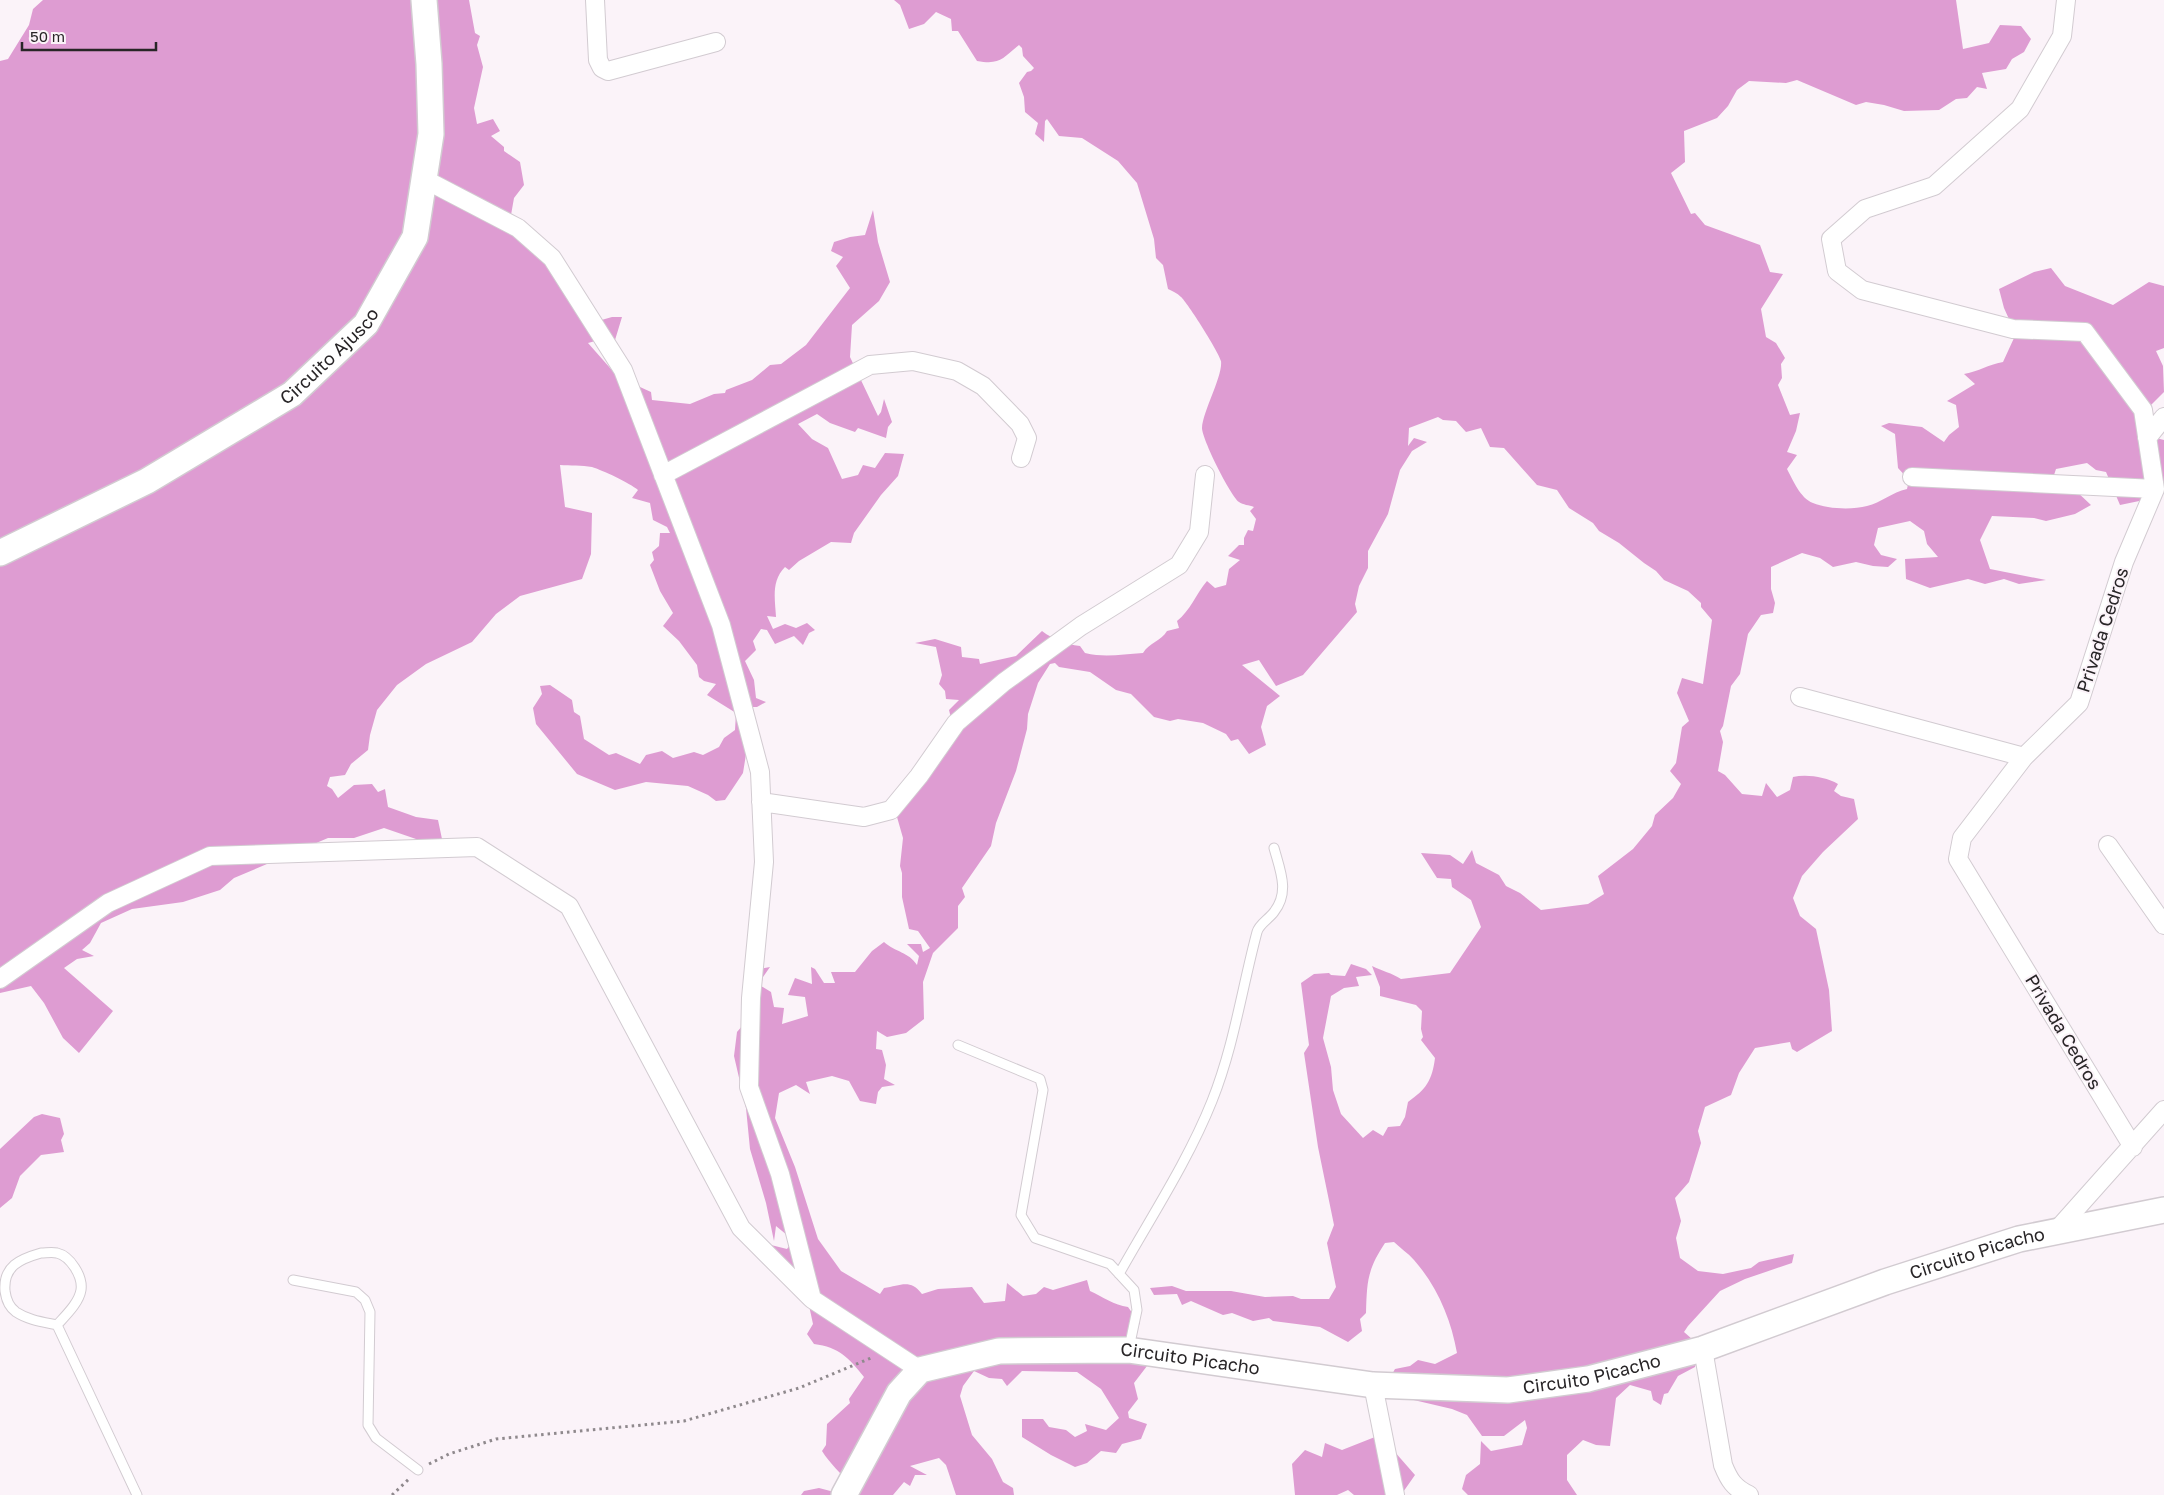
<svg xmlns="http://www.w3.org/2000/svg" width="2164" height="1495" viewBox="0 0 2164 1495" font-family="'Golos Text',sans-serif">
<style>
.forest{fill:#de9cd2}
.lines{fill:none;stroke-linecap:round;stroke-linejoin:round}
.service-casing{stroke:#d2cbd1;stroke-width:11}
.minor-casing{stroke:#d2cbd1;stroke-width:20}
.secondary-casing{stroke:#d2cbd1;stroke-width:28}
.path{stroke:#8f898d;stroke-width:3;stroke-dasharray:2.5 4;stroke-linecap:butt}
.service{stroke:#fff;stroke-width:9}
.minor{stroke:#fff;stroke-width:18}
.secondary{stroke:#fff;stroke-width:25}
.labels{text-anchor:middle;stroke-width:4;stroke-linejoin:round;paint-order:stroke}
.street-label{font-size:18px;fill:#282527;stroke:#fbf3f9}
</style>
<rect width="100%" height="100%" fill="#fbf3f9"/>
<path class="forest" d="M43 0H469L475 33 480 36 477 45 483 67 474 108 477 124 493 119 500 131 491 136 504 147V151L520 162 524 185 514 198 511 215 598 321 612 317H622L612 350 599 340 588 343 618 377 651 392 652 400 690 404 714 394 725 393 726 390 752 380 770 365 781 364 806 345 850 288 836 266 843 257 831 251 834 242 850 237 865 235 873 210 878 242 890 282 879 301 852 325 850 357 878 416 881 412 884 399 892 422 888 427 886 438 858 428 855 432 830 423 817 414 798 424 812 439 828 448 842 479 858 475 863 465 875 468 885 453 904 454 898 476 881 495 854 533 851 543 831 542 799 561 789 570 785 567C771 581 775 599 776 617L767 616 773 629 785 624 796 628 807 623 815 630 809 633 803 645 794 636 775 644 767 630 761 629 753 641 756 650 745 661 754 680 756 698 766 702 757 707H746L747 748 743 773 725 800 716 801 708 795 688 786 646 782 615 790 577 774 536 724 533 708 542 694 540 686 550 685 572 700 574 712 580 716 584 739 609 755 616 753 640 764 646 755 662 751 673 758 694 752 703 755 719 747 724 738 735 730 736 713 707 695 716 684 704 681 699 677 697 665 679 641 663 626 673 613 660 591 650 565 654 560 652 552 659 546 660 533H670L667 527 653 520 650 503 632 498 638 490C630 483 602 470 592 467 582 465 570 466 560 465L565 507 592 513 591 554 582 579 520 596 496 614 472 642 426 664 397 685 377 710 370 735 368 750 351 764 345 775 330 777 327 786 332 789 338 798 354 785 372 784 378 792 385 789 388 807 416 817 438 820 442 839H416L384 828 354 838H328L234 878 220 890 183 902 132 909 101 923 90 943 82 950 94 956 77 959 64 968 113 1011 79 1053 63 1038 44 1003 31 986 0 993V61L8 59 29 25 33 9Z
M894 0H1956L1963 49 1989 43 2000 25 2021 26 2031 39 2024 52 2012 59 2006 69 1982 73 1987 89 1977 87 1967 98 1956 99 1939 110 1904 111 1884 105 1866 102 1856 105 1797 80 1786 83 1749 81 1737 90 1728 106 1717 118 1684 131 1685 162 1671 173 1691 214 1695 213 1705 225 1760 245 1770 272 1783 274 1761 309 1766 337 1776 343 1785 358 1781 364 1782 378 1778 385 1790 415 1800 413 1796 431 1787 452 1797 455 1787 469C1793 480 1800 498 1813 503 1827 509 1852 510 1867 506 1881 503 1892 492 1907 489L1909 480 1898 468 1895 434 1881 426 1889 423 1922 427 1944 442 1949 435 1959 427 1956 405 1947 401 1975 384 1964 374C1980 371 1987 365 2003 362L2014 338 2013 328 2004 308 1999 289 2034 272 2051 268 2065 286 2113 305 2149 282 2164 286V348L2156 351 2163 366 2164 392 2145 411 2156 438 2164 440V481L2144 500 2120 505 2106 472 2096 470 2087 463 2056 469 2051 484 2075 490 2091 505 2075 514 2046 521 2034 518 1992 516 1980 540 1990 569 2046 580 2019 584 2004 579 1985 584 1968 579 1930 588 1906 579 1905 559 1938 557 1927 544 1924 531 1910 521 1878 528 1874 545 1881 555 1897 559 1888 567 1873 566 1856 562 1833 567 1820 558 1802 553 1771 567V589L1775 603 1773 613 1761 615 1748 634 1740 674 1731 686 1723 726 1720 731 1723 742 1718 771 1725 775 1742 794 1762 796 1766 783 1777 797 1790 790 1793 777C1807 774 1826 777 1838 784L1834 791 1841 796 1854 799 1858 819 1823 852 1802 876 1793 898 1800 916 1816 929 1829 990 1832 1031 1797 1052 1792 1049 1790 1042 1755 1048 1739 1073 1731 1095 1705 1107 1698 1131 1701 1143 1689 1182 1675 1198 1681 1221 1676 1238 1680 1258 1698 1271 1723 1274 1751 1268 1759 1262 1794 1254 1792 1263 1745 1279 1720 1291 1688 1326 1684 1332 1700 1346 1695 1367 1678 1376 1668 1393 1664 1394 1661 1405 1653 1400 1651 1391 1630 1385 1616 1398 1610 1446 1596 1445 1583 1440 1567 1455V1480L1577 1495H1468L1462 1489 1466 1475 1480 1464 1481 1441 1491 1451 1522 1445 1527 1428 1525 1420 1504 1436H1482L1467 1415 1452 1409 1401 1397 1391 1376 1395 1369 1410 1366 1418 1360 1435 1364 1457 1353C1451 1319 1437 1286 1414 1260 1408 1253 1400 1248 1394 1242L1385 1243C1367 1270 1367 1282 1366 1313L1360 1319 1362 1331 1348 1342 1320 1327 1273 1321 1269 1318 1253 1321 1232 1313 1223 1315 1191 1301 1182 1305 1177 1294 1154 1295 1150 1288 1172 1286 1186 1291H1231L1265 1297 1293 1296 1301 1299H1329L1336 1287 1327 1243 1334 1225 1318 1147 1304 1053 1309 1045 1301 983 1314 974 1329 973 1331 975 1345 976 1351 964 1366 969 1372 975 1356 977 1359 986 1344 988 1331 996 1323 1038 1331 1067 1333 1090 1341 1114 1363 1138 1373 1130 1383 1136 1388 1127 1400 1126 1405 1117 1408 1102C1426 1089 1432 1081 1435 1058L1421 1040 1423 1037 1421 1029 1422 1011 1416 1005 1380 996V987L1372 966C1382 971 1392 973 1401 979L1450 973 1481 927 1471 900 1452 887 1451 879 1437 878 1421 853 1450 855 1463 864 1472 850 1476 863 1499 875 1506 886 1520 893 1541 910 1588 904 1604 894 1598 876 1633 849 1652 826 1655 815 1673 798 1681 784 1670 771 1676 763 1682 727 1689 721 1677 693 1682 678 1703 684 1712 620 1701 607V603L1688 591 1664 580 1656 571 1644 563 1619 543 1599 531 1593 523 1569 508 1557 490 1537 485 1504 448 1490 447 1481 428 1466 432 1456 421 1443 420 1438 417 1409 428 1408 446 1414 438 1427 442 1412 451 1400 470 1388 514 1368 551V568L1359 586 1355 604 1357 612 1303 675 1276 686 1259 660 1242 665 1280 696 1267 706 1261 727 1266 745 1249 754 1238 739 1231 741 1226 734 1203 723 1178 719 1170 721 1154 717 1131 694 1116 690 1090 672 1059 667 1055 663 1050 664 1038 683 1028 714 1027 729 1016 771 996 823 991 846 962 888 965 897 958 906V928L933 953 923 982 924 1019 906 1033 887 1037 877 1031 876 1049 882 1050 886 1065 884 1079 895 1085 882 1087 878 1092 876 1104 860 1101 849 1081 832 1076 806 1082 810 1094 796 1085 779 1093 775 1118 795 1167 818 1239 841 1271 880 1294 884 1288C900 1286 910 1278 922 1294L938 1289 972 1287 984 1303 1005 1301 1007 1283 1023 1296 1036 1294 1044 1287 1053 1290 1087 1280 1090 1291C1103 1297 1114 1305 1128 1307L1140 1324 1129 1329 1132 1334 1148 1349 1147 1366 1134 1383 1138 1399 1128 1412 1129 1418 1147 1424 1141 1439 1122 1444 1116 1453 1101 1451 1087 1463 1075 1467 1051 1455 1022 1437V1419H1043L1049 1427 1066 1430 1075 1437 1087 1431 1085 1424 1106 1430 1119 1418 1101 1389 1077 1372 1022 1371 1007 1386 1002 1379 989 1378 974 1371 963 1386 960 1396 972 1435 992 1459 1003 1482 1013 1488 1014 1495H956L946 1465 939 1458 910 1466 927 1475H915L910 1486 904 1482 893 1495H801L804 1491 819 1488 838 1493 851 1485C841 1473 830 1464 822 1451L826 1445 827 1424 850 1403 849 1399 864 1377C849 1358 839 1347 814 1344L807 1334 813 1324 808 1301 771 1245 787 1249 793 1240 776 1226 774 1241 766 1203 750 1149 746 1108 734 1056 737 1032 754 1012 750 971 770 967 763 977 761 986 771 992 774 1007 784 1008 782 1024 808 1016 805 997 788 995 795 978 812 984 811 967 815 969 824 983H835L831 972H855L872 951 884 942C895 952 909 952 917 965L919 956 907 944H921L923 952 930 948 918 931 909 929 902 897V873L900 866 903 838 897 817 903 803 952 722 949 710 959 700 946 699 945 691 939 684 942 675 936 647 915 643 935 639 961 647 962 657 979 659 980 664 1016 656 1042 631C1054 640 1065 644 1080 646L1085 653C1106 658 1122 654 1143 653 1149 643 1161 641 1167 631L1179 628 1177 621C1190 611 1196 594 1207 581L1215 588 1226 585 1229 569 1240 560 1228 556 1239 545H1244V538L1248 530 1253 531 1256 519 1250 511 1254 507C1249 505 1243 505 1239 502 1230 495 1202 439 1202 428 1203 411 1223 376 1221 361 1220 354 1187 302 1181 297 1177 293 1172 291 1168 289L1163 265 1156 258 1154 239 1137 183 1118 161 1082 138 1059 136 1047 119 1045 121 1044 142 1035 134 1038 123 1025 112 1024 97 1019 83 1027 72 1031 71 1034 68 1023 56 1022 48 1019 45C1002 59 1000 65 977 61L958 31H952L951 19 936 12 924 24 909 29 900 5Z
M42 1114 60 1118 64 1134 61 1140 64 1152 41 1155 20 1176 12 1198 0 1208V1149L34 1117Z
M1380 1435 1415 1475 1401 1495H1354L1348 1490 1337 1495H1295L1292 1464 1305 1450 1322 1457 1325 1443 1342 1450Z"/>
<g class="lines">
<defs>
<path id="service" d="M958 1045 1040 1079 1043 1090 1021 1215 1035 1238 1110 1264 1134 1290 1137 1310 1129 1348
M41 1253C46 1253 52 1252 57 1253 70 1256 83 1276 81 1290 79 1303 65 1316 57 1325 43 1322 28 1320 16 1312 9 1307 6 1299 5 1291 3 1266 20 1259 41 1253Z
M1119 1274C1151 1217 1188 1161 1212 1101 1234 1046 1242 988 1257 932 1259 924 1269 919 1274 912 1290 892 1280 870 1274 848
M293 1280 356 1292 365 1300 370 1312 368 1425 376 1438 418 1470
M57 1325 137 1495"/>
<path id="minor" d="M595 0 598 60 602 68 608 71 716 42
M2066 0 2062 36 2020 109 1934 186 1865 209 1831 239 1837 271 1862 290 2013 329 2085 332 2143 410 2155 489 2124 562 2079 703 2024 757 1962 838 1958 859 2133 1147
M424 179 518 228 552 258 623 370 721 625 760 772 764 862 751 998 749 1087 780 1174 812 1299 920 1370
M2147 438 2164 417
M663 475 870 365 913 361 957 371 983 386 1020 424 1027 438 1021 458
M1912 477 2155 489
M1800 697 2024 757
M761 802 864 817 891 810 919 776 956 723 1004 682 1081 626 1179 565 1199 532 1205 475
M2108 845 2164 925
M0 979 108 903 210 856 477 847 569 906 741 1228 812 1299
M2057 1230 2164 1110
M1703 1349 1723 1465C1729 1480 1734 1488 1749 1495
M1373 1385 1395 1495"/>
<g id="secondary">
<path id="s1" d="M0 553 147 481 292 394 366 324 415 237 431 134 429 64 424 0"/>
<path id="s2" d="M844 1495 899 1393 920 1370 999 1351 1128 1350 1373 1385 1508 1390 1588 1379 1703 1349 1885 1282 2019 1239 2164 1210"/>
</g>
</defs>
<use href="#service" class="service-casing"/>
<use href="#minor" class="minor-casing"/>
<use href="#secondary" class="secondary-casing"/>
<path class="path" d="M429 1464 449 1454 496 1439 684 1421 799 1388 871 1358
M392 1495 410 1478"/>
<use href="#service" class="service"/>
<use href="#minor" class="minor"/>
<use href="#secondary" class="secondary"/>
</g>
<g class="labels">
<g class="street-label">
<text dy="6" stroke="none"><textPath href="#s1" startOffset="386">Circuito Ajusco</textPath></text>
<text transform="translate(2103 630) rotate(-72)" y="6">Privada Cedros</text>
<text transform="translate(2063 1032) rotate(59)" y="6">Privada Cedros</text>
<text dy="6" stroke="none"><textPath href="#s2" startOffset="1230">Circuito Picacho</textPath></text>
<text dy="6" stroke="none"><textPath href="#s2" startOffset="420">Circuito Picacho</textPath></text>
<text dy="6" stroke="none"><textPath href="#s2" startOffset="825">Circuito Picacho</textPath></text>
</g>
</g>
<path d="M22 42v8h134v-8" fill="none" stroke="#282527" stroke-width="2.5"/>
<text x="30" y="42" font-size="15" fill="#282527" stroke="#fbf3f9" stroke-width="4" paint-order="stroke">50 m</text>
</svg>
